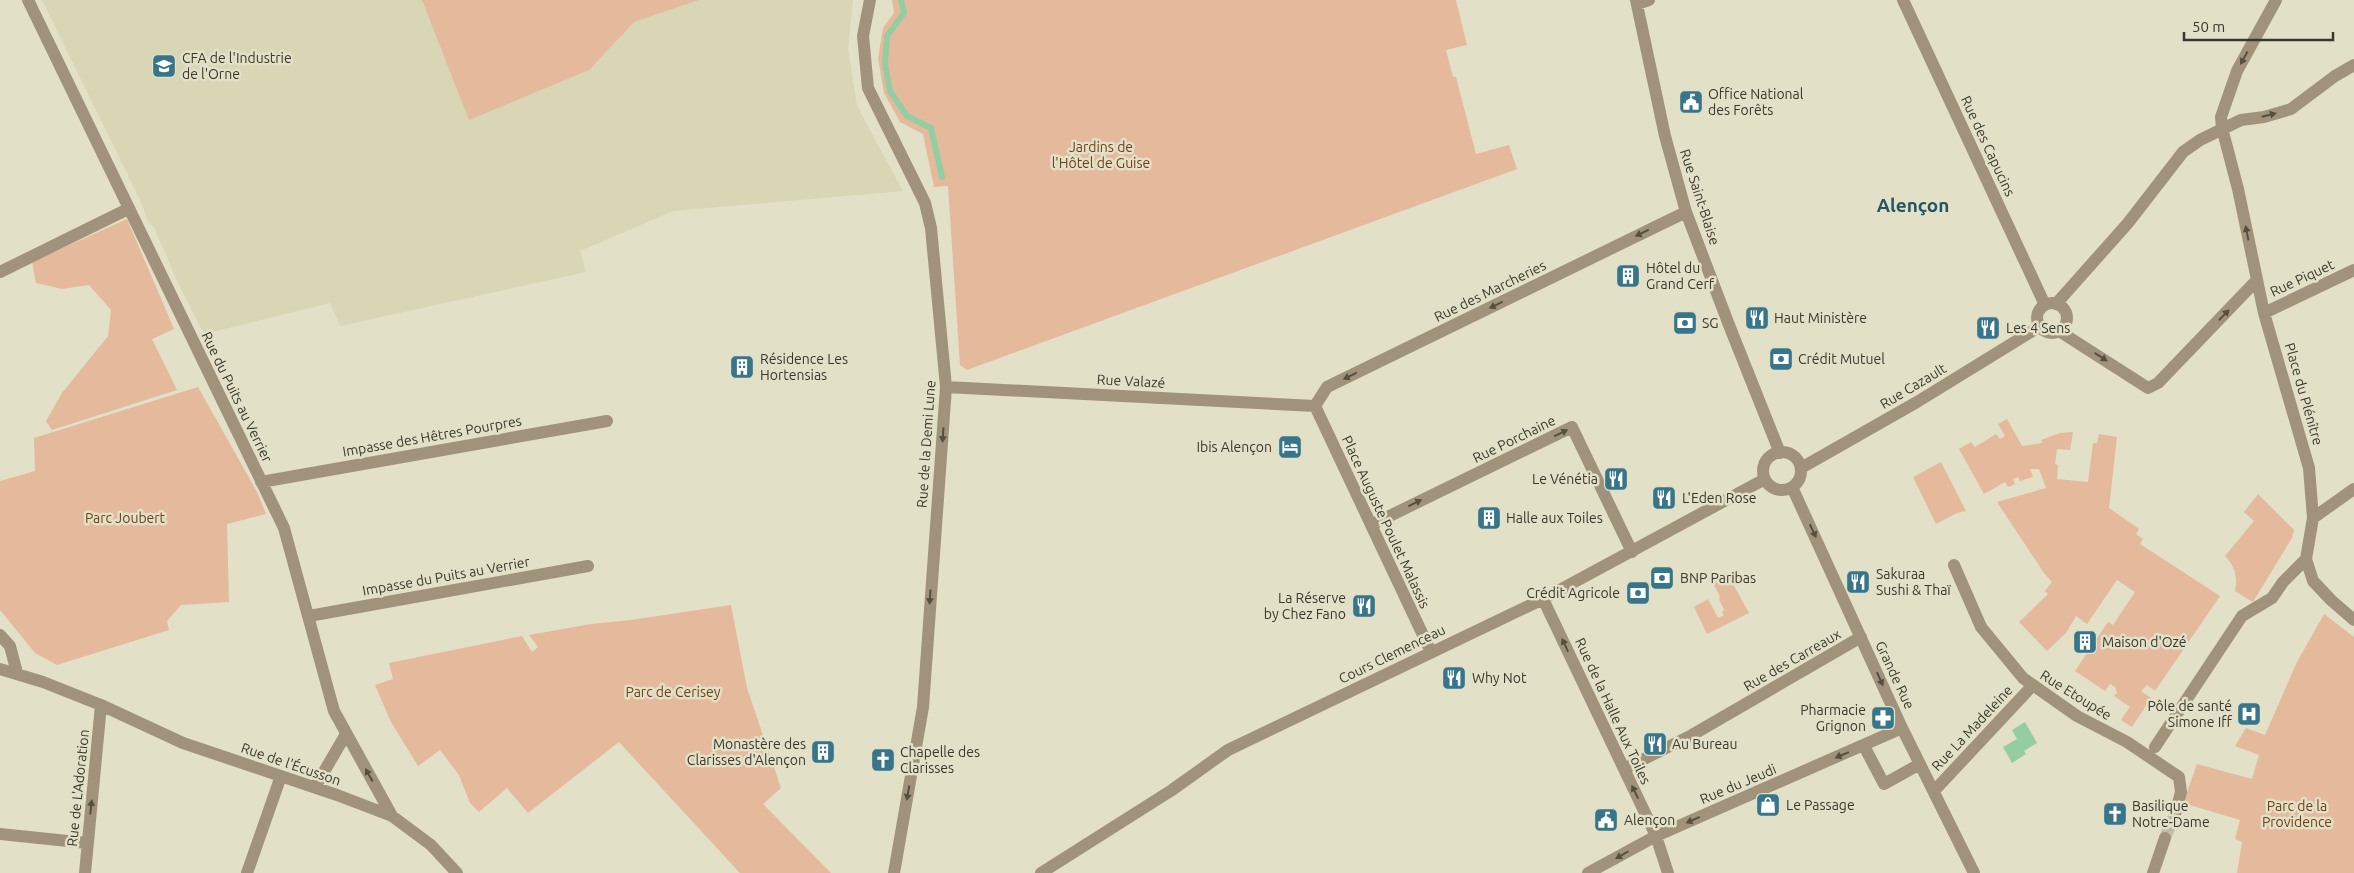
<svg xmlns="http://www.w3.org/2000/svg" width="2354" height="873" viewBox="0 0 2354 873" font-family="Ubuntu,sans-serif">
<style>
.built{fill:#d8d6b5}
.green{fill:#e4b99c}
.water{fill:#95cda3}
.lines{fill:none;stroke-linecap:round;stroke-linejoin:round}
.stream{stroke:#95cda3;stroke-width:6}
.minor-tunnel{stroke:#c0bea8;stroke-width:12;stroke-dasharray:12 6;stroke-linecap:butt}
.minor{stroke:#a1937b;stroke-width:12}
.oneway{fill:#534f41}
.labels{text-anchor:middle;stroke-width:5;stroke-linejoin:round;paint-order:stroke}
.poi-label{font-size:14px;fill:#39382e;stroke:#e2e0c7;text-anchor:start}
.street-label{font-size:14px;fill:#39382e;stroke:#e2e0c7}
.park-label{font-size:14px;fill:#723f14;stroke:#e2e0c7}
.district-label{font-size:19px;font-weight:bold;fill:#235465;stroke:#e2e0c7}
</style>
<rect width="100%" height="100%" fill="#e2e0c7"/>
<path class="built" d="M42 0H853L848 49 857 106 903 191 673 211 580 251 586 272 340 326 330 303 204 334 178 283 154 227 148 222 142 204Z"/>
<path class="green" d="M422 0H699L634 22 589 70 469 120Z
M892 0H1456L1467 45 1446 50 1453 77H1456L1476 154 1509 145 1517 169 967 370 960 365 948 186 934 187 923 134 900 122 884 93 878 58 883 28 894 13Z
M127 219 174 329 152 339 177 390 52 430 46 421 62 393 108 336 111 310 89 285 62 289 36 283 32 262Z
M198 387 257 492 266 514 227 524 229 602 181 605 167 621 169 630 57 665 35 653 0 610V481L35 471 34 438Z
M2007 419 2022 446 2042 443 2041 440 2060 433 2073 432 2070 450 2057 449 2055 464 2058 465 2057 479 2088 482 2093 443H2097L2099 434 2117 437 2109 508 2139 529 2136 534 2143 539 2140 544 2220 596 2155 691 2147 685 2141 691 2151 698 2132 727 2121 720 2130 707 2114 696 2117 693 2115 687 2110 684 2105 691 2075 671 2108 622 2113 625 2135 592 2117 580 2087 624 2076 616 2066 633 2047 651 2019 622 2048 594 2045 591 2052 582 2044 573 1997 502 2046 488 2039 469H2030L2033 477 2020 481 2018 477 2013 479 2015 484 2008 487 2005 482 1984 494 1959 449 1971 442 1975 447 1996 434 2000 439 2005 436 1998 424Z
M1941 462 1966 511 1957 513 1936 524 1913 477Z
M2258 494 2294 530 2292 538 2253 602 2235 591C2238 577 2235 566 2225 556L2254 521 2244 512Z
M1728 575 1749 613 1707 634 1694 607 1708 599 1718 618 1724 615 1722 612 1724 610 1719 599 1720 597 1713 583Z
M731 605 747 688 781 788 763 804 831 873H740L619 742 528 813 507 788 479 812 470 803 459 775 440 750 418 766 391 722 375 685 393 679 389 663 522 636 532 652 538 647 529 635 591 624 631 620Z
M2324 614 2354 637V873H2237L2242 842 2235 839 2240 820 2183 803 2197 764 2252 779 2259 755 2235 746 2246 728 2265 735 2297 662Z"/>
<path class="water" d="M2025 722 2037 743 2024 751 2026 754 2012 763 2003 747 2017 739 2012 730Z"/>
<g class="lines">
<path class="stream" d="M901 0 904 13 887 36 885 64 890 91 907 116 931 128 942 177"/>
<path class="minor-tunnel" d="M2165 838 2175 814"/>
<path class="minor" d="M28 0 284 528 334 711 392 816
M870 0 863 36 868 88 925 203 931 228 946 387 923 707 894 873
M1636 0 1665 136 1686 212 1729 325 1780 453
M1903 0 2045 305
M2276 0 2237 71 2221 117 2222 128 2238 189 2264 313 2309 468 2313 518 2306 559 2313 581 2331 600 2354 620
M1637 4 1649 0
M0 272 128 209
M2037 318a15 15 0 1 1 30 0a15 15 0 1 1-30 0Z
M2056 304 2128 223 2183 152 2200 140 2241 120 2264 117 2291 109 2335 76 2354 65
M2264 313 2354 270
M2059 331 2148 388 2158 383 2256 281
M946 387 1315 406
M1315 406 1327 387 1686 212
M1315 406 1431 652
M1763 471a19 19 0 1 1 38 0a19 19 0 1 1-38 0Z
M1801 468 1917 402 2039 327
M261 482 607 421
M1792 487 1902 728 1974 873
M2313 518 2354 489
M1371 525 1572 427 1632 552
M1954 565 1981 627 2023 678 2077 716 2127 742 2179 777 2181 792 2175 814
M1543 599 1656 836 1668 873
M309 616 588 566
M0 635 10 646 17 673
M0 669 43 682 101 705 183 743 337 795 392 816 431 845 457 873
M1864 746 1884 784 1920 764
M2155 747 2242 616 2272 598 2283 582 2306 559
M1624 769 1692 735 1861 637
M315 787 346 734
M1934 791 2032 686
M0 834 87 843
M85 873 101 705
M247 873 281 776
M1041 873 1172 790 1228 750 1543 599 1765 479
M1588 873 1656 836 1902 728
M2153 873 2165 838"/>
</g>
<defs><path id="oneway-solid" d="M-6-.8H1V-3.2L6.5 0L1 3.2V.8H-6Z" transform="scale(1.25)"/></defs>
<g class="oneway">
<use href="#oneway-solid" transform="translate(2244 58) rotate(119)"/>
<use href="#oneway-solid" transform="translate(2269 115) rotate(-14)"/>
<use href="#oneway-solid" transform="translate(1642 233) rotate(154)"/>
<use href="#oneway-solid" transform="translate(2247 233) rotate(-101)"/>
<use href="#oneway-solid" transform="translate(1496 305) rotate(154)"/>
<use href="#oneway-solid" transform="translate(2224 315) rotate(-46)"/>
<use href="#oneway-solid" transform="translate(2101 357) rotate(33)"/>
<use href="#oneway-solid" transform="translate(1350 376) rotate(154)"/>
<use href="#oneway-solid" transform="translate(1561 433) rotate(-26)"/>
<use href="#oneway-solid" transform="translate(943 435) rotate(94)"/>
<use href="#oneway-solid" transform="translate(1415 503) rotate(-26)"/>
<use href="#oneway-solid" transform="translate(1813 531) rotate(65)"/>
<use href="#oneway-solid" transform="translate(930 597) rotate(94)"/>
<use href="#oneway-solid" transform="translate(1565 645) rotate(-115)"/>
<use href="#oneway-solid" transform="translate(1880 679) rotate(66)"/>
<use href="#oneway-solid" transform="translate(1842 755) rotate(157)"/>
<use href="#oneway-solid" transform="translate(369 775) rotate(-119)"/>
<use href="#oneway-solid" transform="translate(1635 792) rotate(-116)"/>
<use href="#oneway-solid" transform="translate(908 793) rotate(100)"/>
<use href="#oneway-solid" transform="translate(91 807) rotate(-84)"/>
<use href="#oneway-solid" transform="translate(1693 820) rotate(156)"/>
<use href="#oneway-solid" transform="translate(1622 855) rotate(150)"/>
</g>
<defs>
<symbol id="school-square" viewBox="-11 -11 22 22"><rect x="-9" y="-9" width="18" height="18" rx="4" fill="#37758b" stroke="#e2e0c7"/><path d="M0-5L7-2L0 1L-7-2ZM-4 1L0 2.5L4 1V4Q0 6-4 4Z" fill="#fff"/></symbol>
<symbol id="civic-square" viewBox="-11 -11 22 22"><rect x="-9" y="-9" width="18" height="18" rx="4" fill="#37758b" stroke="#e2e0c7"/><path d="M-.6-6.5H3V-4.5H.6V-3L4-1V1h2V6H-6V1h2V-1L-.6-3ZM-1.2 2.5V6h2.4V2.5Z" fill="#fff"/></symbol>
<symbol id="building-square" viewBox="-11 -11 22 22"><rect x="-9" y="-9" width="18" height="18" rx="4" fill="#37758b" stroke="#e2e0c7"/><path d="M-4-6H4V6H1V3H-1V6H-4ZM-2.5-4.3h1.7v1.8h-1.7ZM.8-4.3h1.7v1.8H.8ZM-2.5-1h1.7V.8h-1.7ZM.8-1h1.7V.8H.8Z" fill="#fff"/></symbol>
<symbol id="restaurant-square" viewBox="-11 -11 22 22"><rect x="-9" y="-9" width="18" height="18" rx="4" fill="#37758b" stroke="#e2e0c7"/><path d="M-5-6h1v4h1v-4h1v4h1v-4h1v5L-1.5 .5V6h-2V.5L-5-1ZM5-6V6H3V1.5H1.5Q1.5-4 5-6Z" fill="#fff"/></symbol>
<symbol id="bank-square" viewBox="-11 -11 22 22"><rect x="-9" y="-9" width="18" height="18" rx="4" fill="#37758b" stroke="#e2e0c7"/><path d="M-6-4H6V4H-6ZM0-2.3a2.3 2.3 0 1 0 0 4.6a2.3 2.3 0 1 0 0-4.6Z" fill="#fff"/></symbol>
<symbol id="hotel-square" viewBox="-11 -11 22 22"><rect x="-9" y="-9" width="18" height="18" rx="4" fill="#37758b" stroke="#e2e0c7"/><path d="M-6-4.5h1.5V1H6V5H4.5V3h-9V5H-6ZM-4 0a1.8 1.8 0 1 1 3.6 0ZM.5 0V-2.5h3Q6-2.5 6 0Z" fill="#fff"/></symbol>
<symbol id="hospital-square" viewBox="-11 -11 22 22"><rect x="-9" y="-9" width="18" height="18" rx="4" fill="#37758b" stroke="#e2e0c7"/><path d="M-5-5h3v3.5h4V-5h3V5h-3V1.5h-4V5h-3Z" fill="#fff"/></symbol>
<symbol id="pharmacy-square" viewBox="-11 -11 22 22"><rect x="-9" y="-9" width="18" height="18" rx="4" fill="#37758b" stroke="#e2e0c7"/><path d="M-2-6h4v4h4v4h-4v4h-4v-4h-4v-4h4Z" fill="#fff"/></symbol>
<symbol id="church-square" viewBox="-11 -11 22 22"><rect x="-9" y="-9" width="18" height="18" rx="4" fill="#37758b" stroke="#e2e0c7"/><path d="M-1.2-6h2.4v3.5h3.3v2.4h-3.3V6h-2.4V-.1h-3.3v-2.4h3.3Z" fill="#fff"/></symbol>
<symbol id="shop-square" viewBox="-11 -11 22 22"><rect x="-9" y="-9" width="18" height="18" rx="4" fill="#37758b" stroke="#e2e0c7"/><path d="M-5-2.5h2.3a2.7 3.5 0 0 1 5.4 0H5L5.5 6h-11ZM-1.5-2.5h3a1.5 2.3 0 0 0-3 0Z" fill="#fff"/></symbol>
</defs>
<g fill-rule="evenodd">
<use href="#school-square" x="150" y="52" width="28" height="28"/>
<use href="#civic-square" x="1677" y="88" width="28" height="28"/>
<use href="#building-square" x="1614" y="262" width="28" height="28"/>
<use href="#restaurant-square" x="1743" y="304" width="28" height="28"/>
<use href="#bank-square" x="1671" y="309" width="28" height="28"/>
<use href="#restaurant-square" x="1974" y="314" width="28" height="28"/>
<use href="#bank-square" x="1767" y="345" width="28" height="28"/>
<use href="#building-square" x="728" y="353" width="28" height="28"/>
<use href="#hotel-square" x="1276" y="433" width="28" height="28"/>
<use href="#restaurant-square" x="1602" y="465" width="28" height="28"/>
<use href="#restaurant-square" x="1650" y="484" width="28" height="28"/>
<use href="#building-square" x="1475" y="504" width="28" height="28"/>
<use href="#bank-square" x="1648" y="564" width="28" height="28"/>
<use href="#restaurant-square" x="1844" y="568" width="28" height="28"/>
<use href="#bank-square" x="1624" y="579" width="28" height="28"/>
<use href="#restaurant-square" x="1350" y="592" width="28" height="28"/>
<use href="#building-square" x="2071" y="628" width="28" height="28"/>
<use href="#restaurant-square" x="1440" y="664" width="28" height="28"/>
<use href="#hospital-square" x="2235" y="700" width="28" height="28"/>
<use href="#pharmacy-square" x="1869" y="704" width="28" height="28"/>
<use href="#restaurant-square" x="1641" y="730" width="28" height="28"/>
<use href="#building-square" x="809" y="738" width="28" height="28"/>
<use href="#church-square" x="869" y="746" width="28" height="28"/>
<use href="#shop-square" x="1754" y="791" width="28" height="28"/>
<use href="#church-square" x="2101" y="800" width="28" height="28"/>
<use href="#civic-square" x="1592" y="806" width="28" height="28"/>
</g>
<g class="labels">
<g class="poi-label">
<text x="182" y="63">CFA de l'Industrie<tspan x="182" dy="16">de l'Orne</tspan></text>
<text x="1708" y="99">Office National<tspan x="1708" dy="16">des Forêts</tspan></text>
<text x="1646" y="273">Hôtel du<tspan x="1646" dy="16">Grand Cerf</tspan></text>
<text x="1774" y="323">Haut Ministère</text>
<text x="1702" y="328">SG</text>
<text x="2006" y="333">Les 4 Sens</text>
<text x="760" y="364">Résidence Les<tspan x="760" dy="16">Hortensias</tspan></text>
<text x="1798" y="364">Crédit Mutuel</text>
<text x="1272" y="452" text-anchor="end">Ibis Alençon</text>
<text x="1598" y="484" text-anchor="end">Le Vénétia</text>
<text x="1682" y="503">L'Eden Rose</text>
<text x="1506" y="523">Halle aux Toiles</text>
<text x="1876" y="579">Sakuraa<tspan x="1876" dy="16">Sushi &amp; Thaï</tspan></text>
<text x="1680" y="583">BNP Paribas</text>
<text x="1620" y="598" text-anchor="end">Crédit Agricole</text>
<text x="1346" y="603" text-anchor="end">La Réserve<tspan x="1346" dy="16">by Chez Fano</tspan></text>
<text x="2102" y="647">Maison d'Ozé</text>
<text x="1472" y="683">Why Not</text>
<text x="2232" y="711" text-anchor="end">Pôle de santé<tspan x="2232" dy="16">Simone Iff</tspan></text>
<text x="1866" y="715" text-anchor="end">Pharmacie<tspan x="1866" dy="16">Grignon</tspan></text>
<text x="806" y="749" text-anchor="end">Monastère des<tspan x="806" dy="16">Clarisses d'Alençon</tspan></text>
<text x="1672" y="749">Au Bureau</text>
<text x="900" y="757">Chapelle des<tspan x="900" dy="16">Clarisses</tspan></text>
<text x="1786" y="810">Le Passage</text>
<text x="2132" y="811">Basilique<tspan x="2132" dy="16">Notre-Dame</tspan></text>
<text x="1624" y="825">Alençon</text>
</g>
<g class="street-label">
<text transform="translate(1988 146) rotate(65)" y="5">Rue des Capucins</text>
<text transform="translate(1700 197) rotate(72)" y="5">Rue Saint-Blaise</text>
<text transform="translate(2302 278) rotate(-25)" y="5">Rue Piquet</text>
<text transform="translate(1490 291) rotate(-26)" y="5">Rue des Marcheries</text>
<text transform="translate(1131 381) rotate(3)" y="5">Rue Valazé</text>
<text transform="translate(1913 386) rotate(-31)" y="5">Rue Cazault</text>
<text transform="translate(2304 394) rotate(74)" y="5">Place du Plénître</text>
<text transform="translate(237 397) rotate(64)" y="5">Rue du Puits au Verrier</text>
<text transform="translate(432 436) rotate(-10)" y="5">Impasse des Hêtres Pourpres</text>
<text transform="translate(1514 439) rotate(-26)" y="5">Rue Porchaine</text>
<text transform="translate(926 444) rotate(-86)" y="5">Rue de la Demi Lune</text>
<text transform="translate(1386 522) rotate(65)" y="5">Place Auguste Poulet Malassis</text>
<text transform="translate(446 576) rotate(-10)" y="5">Impasse du Puits au Verrier</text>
<text transform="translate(1392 654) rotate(-26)" y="5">Cours Clemenceau</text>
<text transform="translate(1792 660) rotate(-30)" y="5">Rue des Carreaux</text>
<text transform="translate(1895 675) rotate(65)" y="5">Grande Rue</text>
<text transform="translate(2076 695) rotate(32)" y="5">Rue Etoupée</text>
<text transform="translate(1613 711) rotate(65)" y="5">Rue de la Halle Aux Toiles</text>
<text transform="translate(1972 728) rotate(-47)" y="5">Rue La Madeleine</text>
<text transform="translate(291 764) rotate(19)" y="5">Rue de l'Écusson</text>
<text transform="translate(1738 784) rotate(-23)" y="5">Rue du Jeudi</text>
<text transform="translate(78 788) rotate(-84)" y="5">Rue de L'Adoration</text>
</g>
<g class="park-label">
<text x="1101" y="152">Jardins de<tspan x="1101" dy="16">l'Hôtel de Guise</tspan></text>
<text x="125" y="523">Parc Joubert</text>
<text x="673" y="697">Parc de Cerisey</text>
<text x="2297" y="811">Parc de la<tspan x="2297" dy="16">Providence</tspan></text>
</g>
<g class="district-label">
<text x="1913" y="212">Alençon</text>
</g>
</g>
<path d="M2184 32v8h149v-8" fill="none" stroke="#39382e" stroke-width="2.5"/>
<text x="2192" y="32" font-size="15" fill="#39382e" stroke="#e2e0c7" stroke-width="4" paint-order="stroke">50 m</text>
</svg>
